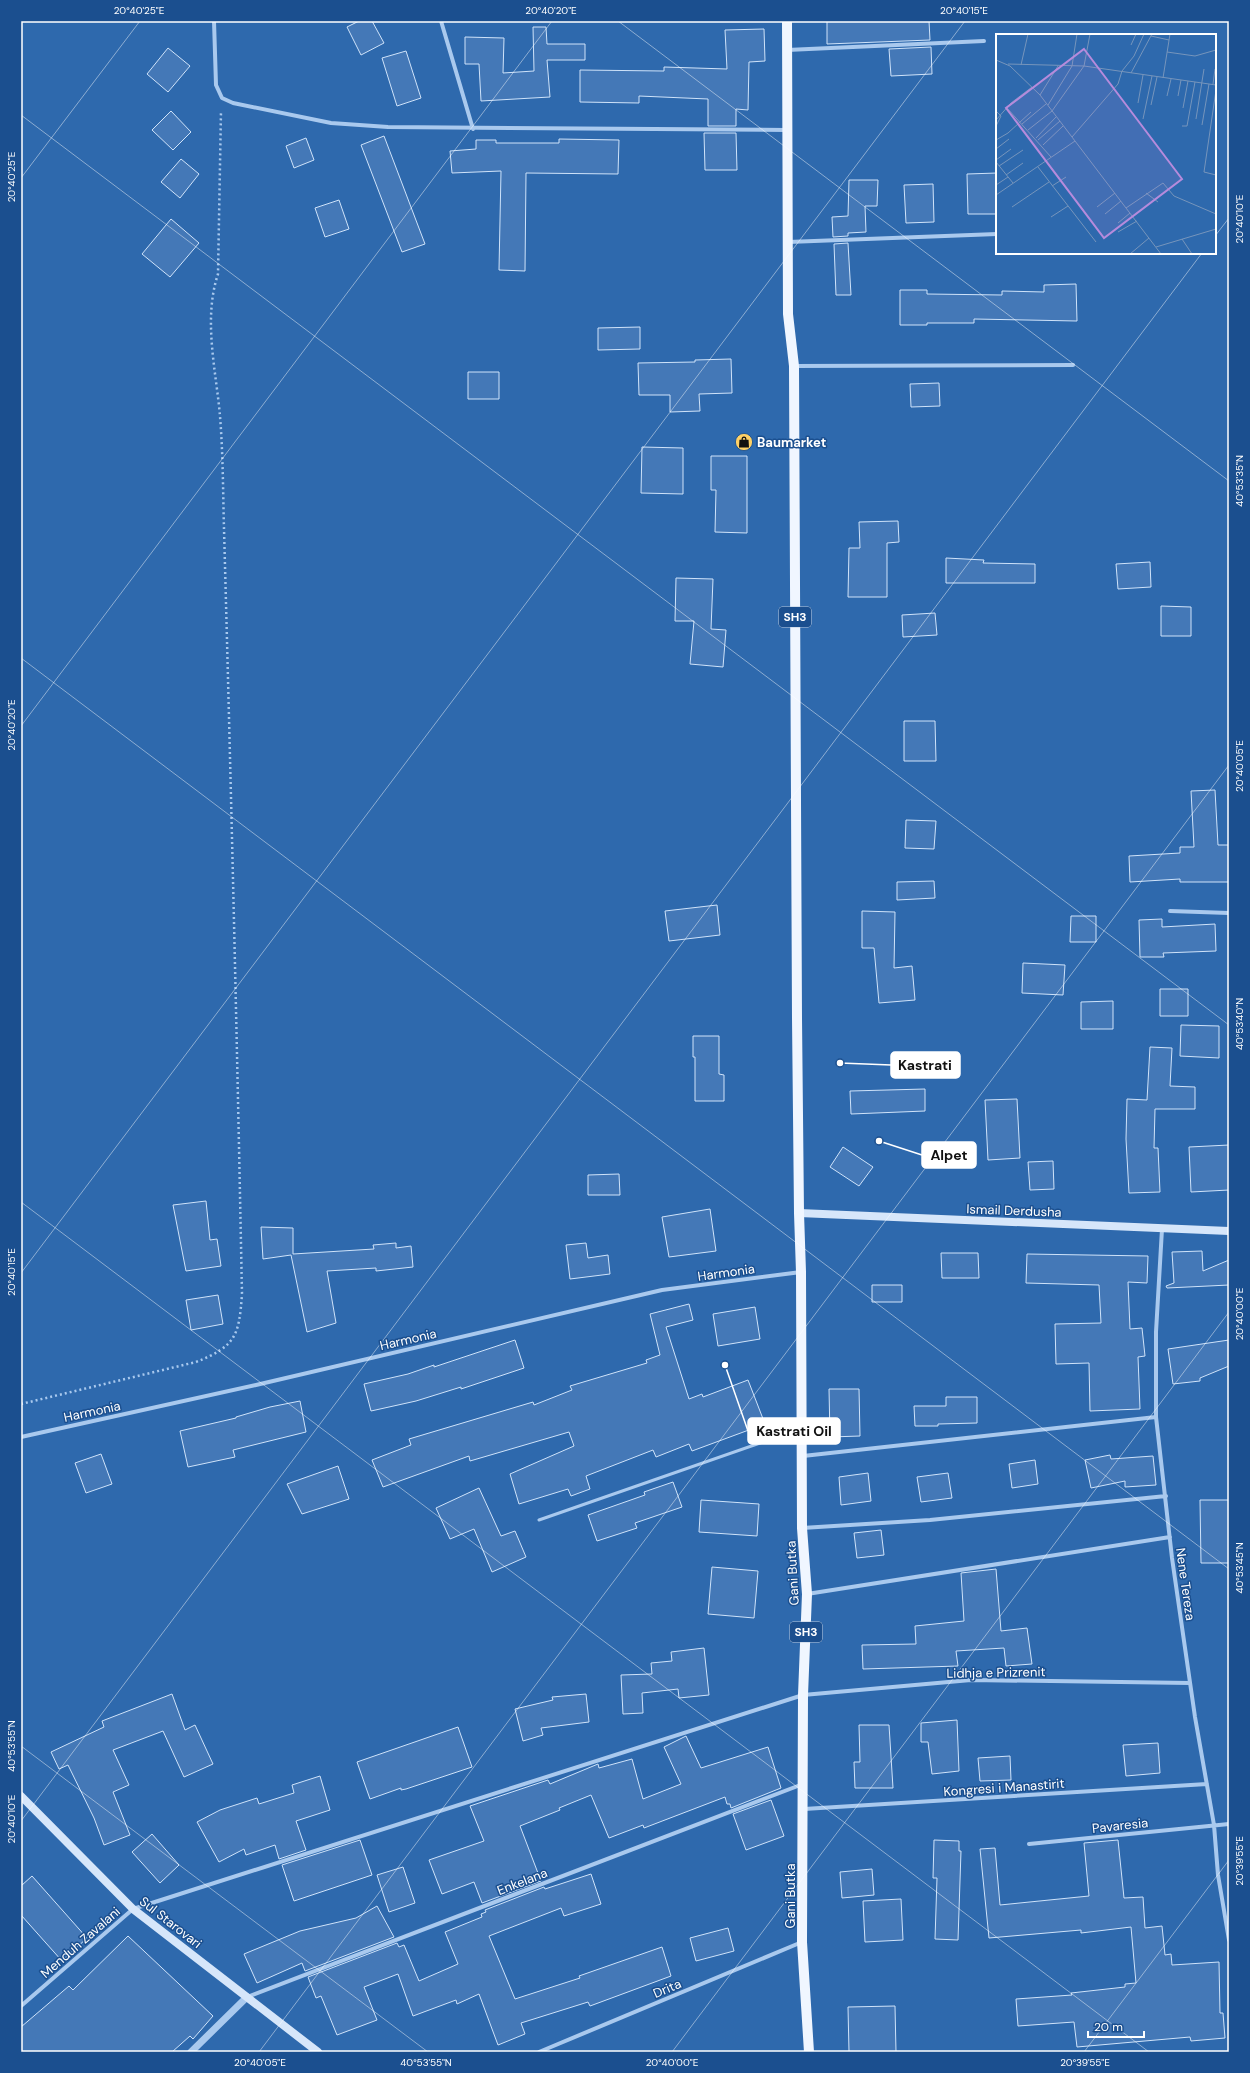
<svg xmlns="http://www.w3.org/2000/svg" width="1250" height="2073" viewBox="0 0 1250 2073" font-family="'DM Sans',sans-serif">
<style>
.green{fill:#2e69ad;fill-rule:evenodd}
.building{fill:#4478b7;stroke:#cfe3fa}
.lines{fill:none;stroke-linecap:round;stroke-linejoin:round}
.path{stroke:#a9c9ee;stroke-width:2.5;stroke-dasharray:2 3;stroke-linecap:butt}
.service{stroke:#a9c9ee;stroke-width:3}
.minor{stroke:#a9c9ee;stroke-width:4}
.tertiary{stroke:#a9c9ee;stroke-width:7}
.secondary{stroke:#d6e6fa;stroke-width:8}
.primary{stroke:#f0f6ff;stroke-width:10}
.ticks{fill:none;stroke:#fff;stroke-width:1;stroke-opacity:0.45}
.labels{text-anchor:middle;stroke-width:3;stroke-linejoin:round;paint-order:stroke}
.shield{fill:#1b4f8f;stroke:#bbcadd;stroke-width:1}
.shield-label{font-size:12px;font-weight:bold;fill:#fff}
.poi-label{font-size:13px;font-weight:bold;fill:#fff;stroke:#1b4f8f;text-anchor:start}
.street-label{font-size:13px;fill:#fff;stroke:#1b4f8f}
.inset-road{fill:none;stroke:#7695bc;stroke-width:1}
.view{fill:#b68bdc;fill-opacity:0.15;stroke:#b68bdc;stroke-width:2}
.inset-edge{fill:none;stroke:#fff;stroke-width:2}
.leader{fill:none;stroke:#fff;stroke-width:1.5}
.callout-dot{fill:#fff;stroke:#1b4f8f;stroke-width:1.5}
.callout{fill:#fff;stroke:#fff;stroke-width:1.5}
.callout-label{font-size:14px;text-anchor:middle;font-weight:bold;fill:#111}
.neatline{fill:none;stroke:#fff;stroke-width:1.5}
.ticks-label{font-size:10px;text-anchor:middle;fill:#fff}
</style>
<rect width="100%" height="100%" fill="#1b4f8f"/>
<path class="green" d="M21 21H1229V2052H21ZM997 35H1215V253H997Z"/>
<path class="building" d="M359 21H372L384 43 361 55 347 27Z
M827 21H929L930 40 827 44Z
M533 27H546L547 44H585V60H547L550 97 481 101 479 64H465V37L504 38 503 73 534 71Z
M764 29 765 61 749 62 748 110 736 109V126H708V99L639 96V103L580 102V70L664 71V67L727 69 725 30Z
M931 47 932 74 891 76 889 49Z
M168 48 190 66 168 92 147 74Z
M406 51 421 98 397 106 382 58Z
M171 111 191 132 173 150 152 130Z
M704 133H736L737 170H705Z
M384 136 425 244 402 252 361 145Z
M306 138 314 160 294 168 286 146Z
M559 139 619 140 618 174 526 173 525 271 499 270 501 171 452 173 450 151 476 149V140H496V143H559Z
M181 159 199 174 180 198 161 182Z
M997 173V214H968L967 174Z
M849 180H878L877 206H865L866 232 848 233V236L833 237 832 217 848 216Z
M933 184 934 222 906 223 904 185Z
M339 200 349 229 325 237 315 208Z
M171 219 199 243 170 277 142 254Z
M848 243 851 295H836L834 244Z
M1076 284 1077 321 974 319V323H927V325H900V290H927V294L1002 295V291L1044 292V285Z
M640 327V349L598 350V328Z
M731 359 732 393 699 394 700 411 670 412V395H639L638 363 695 362V360Z
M468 372H499V399H468Z
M939 383 940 406 911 407 910 384Z
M642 447 683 448V494L641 493Z
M711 456H747V533L715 532 716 490H711Z
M898 521 899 542 887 543V597H848L849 548H860L859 522Z
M946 558 984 560 983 563 1035 564V583H946Z
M1150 562 1151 587 1118 589 1116 564Z
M676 578 713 579 711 629 726 630 723 667 690 664 694 621H675Z
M1161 606 1191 607V636H1161Z
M935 613 937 635 903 637 902 615Z
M904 721H935L936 761H904Z
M1215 790 1218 845H1229V882H1180V879L1130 882 1129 856 1180 853V847H1194L1191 791Z
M906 820 936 821 934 849 905 848Z
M934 881 935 898 897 900V882Z
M717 905 720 935 669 941 665 911Z
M862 911 895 912 894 968 912 966 915 1000 879 1003 874 948H862Z
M1071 916H1096V942H1070Z
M1162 919V927L1215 924 1216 951 1163 953 1164 957H1140L1139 920Z
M1023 963 1065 965 1063 995 1022 993Z
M1160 989H1188V1016H1160Z
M1113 1001V1029H1081V1002Z
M1181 1025 1219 1026V1058L1180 1056Z
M693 1036H719V1074L724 1075V1101H695V1057H693Z
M1150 1047 1172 1048 1170 1086 1195 1087V1109H1155L1154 1148H1158L1160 1192 1129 1193 1126 1139 1127 1099 1147 1100Z
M925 1089V1111L851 1114 850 1091Z
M1017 1099 1020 1158 988 1160 985 1100Z
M1229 1145V1190L1191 1192 1189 1147Z
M843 1147 873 1167 859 1186 830 1167Z
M1053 1161 1054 1189 1030 1190 1028 1162Z
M619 1174 620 1195H588V1175Z
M206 1201 210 1240 217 1239 221 1266 186 1271 173 1205Z
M710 1209 716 1251 669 1257 662 1217Z
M261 1227 293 1228V1254L374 1249 373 1245 396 1243V1248L411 1246 413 1267 376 1271V1268L327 1271 336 1323 307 1332 291 1255 263 1259Z
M586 1243 588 1258 608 1255 610 1274 570 1279 566 1245Z
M1202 1251 1203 1271 1229 1260V1285L1167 1288 1166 1286 1174 1283 1172 1252Z
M941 1253H978L979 1278H942Z
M1027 1254 1148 1256 1147 1283 1128 1282 1130 1329 1142 1328 1145 1356 1138 1357 1140 1409 1090 1411 1089 1363 1056 1364 1055 1324 1101 1323 1099 1285 1026 1283Z
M872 1285H902V1302H872Z
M218 1295 223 1324 191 1330 186 1300Z
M689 1304 693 1320 666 1327 689 1399 702 1394 703 1397 748 1380 765 1424 692 1451 689 1444 656 1457 653 1450 586 1476 590 1489 571 1496 568 1489 519 1504 510 1474 574 1446 569 1432 470 1461 469 1456 383 1487 372 1460 411 1445 409 1439 533 1402 534 1405 572 1390 570 1386 647 1363 646 1360 660 1355 650 1314Z
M755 1307 760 1339 718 1346 713 1314Z
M515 1340 524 1368 461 1389V1387L416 1401 371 1411 364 1384 408 1374 434 1365V1367Z
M1229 1340V1366L1200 1378V1381L1173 1384 1168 1349Z
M829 1389H859L860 1436 830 1437Z
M946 1397H977V1423L938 1424V1426H915L914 1406H946Z
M300 1401 306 1432 233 1450 235 1457 188 1467 180 1431 236 1418V1417L270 1407Z
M101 1454 112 1484 86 1493 75 1463Z
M1110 1455 1111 1459 1153 1456 1156 1485 1125 1487V1481L1091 1488 1085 1460Z
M1035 1460 1038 1484 1012 1488 1009 1464Z
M338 1466 349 1499 302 1514 287 1484Z
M868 1473 871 1501 841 1505 839 1477Z
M948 1473 952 1498 921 1502 917 1477Z
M673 1482 682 1507 635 1523 637 1528 597 1541 588 1515 645 1495 644 1492Z
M479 1488 501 1536 515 1531 526 1557 492 1572 474 1529 450 1539 436 1508Z
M701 1500 759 1504 757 1536 699 1532Z
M1200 1500H1229V1563H1201Z
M881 1530 884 1555 857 1558 854 1533Z
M712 1567 758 1571 754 1618 708 1614Z
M996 1569 1001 1631 1027 1628 1032 1664 1006 1666 1004 1648 956 1651 958 1666 863 1669 862 1645 916 1644 915 1626 964 1621 961 1573Z
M704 1648 709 1695 679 1698 678 1689 642 1693 643 1713 623 1714 621 1675 652 1674 651 1663 672 1661 671 1652Z
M172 1694 185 1730 195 1725 213 1764 184 1777 163 1731 113 1750 129 1785 113 1792 130 1835 104 1845 94 1818 68 1765 59 1769 51 1752 104 1727 102 1721Z
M586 1694 589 1722 541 1728 543 1735 523 1741 515 1709 553 1700 552 1697Z
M957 1720 959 1771 932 1774 928 1742H921V1723Z
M859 1725H889L893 1788H855L854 1762H860Z
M458 1727 472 1767 406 1789 401 1790V1788L370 1799 357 1762Z
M686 1736 701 1768 768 1747 781 1788 731 1808 730 1804H727L725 1797 644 1828 643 1825 609 1838 591 1795 559 1808 560 1810 520 1826 541 1881 482 1903 474 1882 442 1894 429 1860 484 1841 470 1806 548 1780 550 1784 598 1764 599 1768 632 1759 643 1799 681 1784 664 1747Z
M1158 1743 1160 1773 1126 1776 1123 1745Z
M1010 1756 1011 1780 980 1781 978 1758Z
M320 1776 330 1810 296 1821 306 1850 279 1859 275 1845 246 1855 244 1849 219 1862 197 1822 220 1810 257 1798 259 1804 294 1793 292 1785Z
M771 1800 784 1836 746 1850 733 1814Z
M152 1834 179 1865 160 1883 132 1852Z
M360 1840 372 1875 294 1901 282 1865Z
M934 1840 959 1841V1851H961L958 1940 935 1939 937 1878H933Z
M1118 1840 1124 1898 1143 1897 1145 1928 1162 1926 1165 1955 1171 1954 1172 1965 1219 1962 1220 2013H1223L1225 2038 1191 2041 1190 2037 1077 2047 1074 2022 1018 2026 1016 1999 1072 1995 1071 1993 1125 1987V1984L1136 1983 1131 1927 1081 1933V1930L989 1938 980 1849 995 1848 1000 1905 1089 1896 1084 1843Z
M403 1867 415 1903 389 1912 377 1875Z
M872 1869 874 1895 842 1898 840 1872Z
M591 1874 601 1904 564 1916 561 1908 489 1936 515 1999 580 1978 579 1976 662 1947 671 1976 590 2006 588 2002 521 2023 525 2034 498 2045 479 1994 457 2004 456 2000 413 2016 398 1974 364 1987 377 2020 337 2035 321 1996 316 1998 308 1977 397 1943 399 1947 404 1945 419 1981 458 1964 445 1932 482 1917 481 1914 486 1912 485 1910 544 1887 545 1889Z
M32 1876 87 1938 62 1961 21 1915V1886Z
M901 1899 903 1940 865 1942 863 1901Z
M377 1906 394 1937 305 1971 302 1963 257 1983 244 1954 300 1931 356 1918Z
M728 1928 734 1951 696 1961 690 1938Z
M128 1936 213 2016 193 2039 190 2036 172 2052H21V2027L69 1986 73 1990Z
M895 2006 896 2052H849L848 2007Z"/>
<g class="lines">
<path class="path" d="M21 1404 196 1362C236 1346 239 1336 242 1294 237 1039 231 784 224 529 223 492 223 454 220 416 216 370 203 319 218 274L221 111"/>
<path class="service" d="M539 1520 800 1429"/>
<path class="minor" d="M214 21 216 85 222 98 233 103 331 123 388 127 787 130
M441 21 473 129
M787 50 984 41
M788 242 997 234
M794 366 1073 365
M1170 911 1229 913
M1162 1229 1156 1332V1417L1172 1558 1195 1717 1214 1825 1218 1875 1229 1940
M21 1437 256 1385 662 1290 801 1272
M803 1456 1156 1417
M802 1528 930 1520 1166 1496
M807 1594 1170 1537
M804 1809 1207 1784
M1029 1844 1229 1824
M247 1997 803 1784
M21 2006 133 1909 803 1695 971 1680 1190 1683
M539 2052 802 1942"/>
<path class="tertiary" d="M191 2052 247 1997"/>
<path class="secondary" d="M799 1213 1229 1231
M21 1796 133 1909 318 2052"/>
<path class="primary" d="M787 21 788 314 794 366 797 1018 799 1213 801 1272 802 1528 807 1594 803 1695 802 1942 809 2052"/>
</g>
<path class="ticks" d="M618 21 1229 481M21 115 1229 1025M21 178 140 21M1215 236 1229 218M21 658 1229 1569M21 726 552 21M21 1202 1149 2052M21 1273 965 21M21 1746 428 2052M21 1821 1202 253M259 2052 1229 765M672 2052 1229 1312M1084 2052 1229 1860"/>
<defs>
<symbol id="shop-disc" viewBox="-11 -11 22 22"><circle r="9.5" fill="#ffd166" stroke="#1b4f8f"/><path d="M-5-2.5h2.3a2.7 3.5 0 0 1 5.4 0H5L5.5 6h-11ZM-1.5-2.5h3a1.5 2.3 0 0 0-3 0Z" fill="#111"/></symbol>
</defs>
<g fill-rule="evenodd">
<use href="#shop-disc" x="734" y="432" width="20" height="20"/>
</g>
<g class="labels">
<g class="shield">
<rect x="779" y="607" width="32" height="20" rx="3"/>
<rect x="790" y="1622" width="32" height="20" rx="3"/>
</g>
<g class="shield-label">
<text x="795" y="621">SH3</text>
<text x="806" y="1636">SH3</text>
</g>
<g class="poi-label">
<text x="757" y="447">Baumarket</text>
</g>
<g class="street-label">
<text transform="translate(1014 1210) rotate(2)" y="5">Ismail Derdusha</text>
<text transform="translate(726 1272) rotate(-8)" y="5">Harmonia</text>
<text transform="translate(408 1339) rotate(-13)" y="5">Harmonia</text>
<text transform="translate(92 1411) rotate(-12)" y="5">Harmonia</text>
<text transform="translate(792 1573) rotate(-93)" y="5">Gani Butka</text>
<text transform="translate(1186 1584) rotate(82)" y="5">Nene Tereza</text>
<text transform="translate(996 1672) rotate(-1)" y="5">Lidhja e Prizrenit</text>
<text transform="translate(1004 1787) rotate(-4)" y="5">Kongresi i Manastirit</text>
<text transform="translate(1120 1825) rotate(-6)" y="5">Pavaresia</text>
<text transform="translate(522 1881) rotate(-21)" y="5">Enkelana</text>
<text transform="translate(790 1896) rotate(-90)" y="5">Gani Butka</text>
<text transform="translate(171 1922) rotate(38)" y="5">Sul Starovari</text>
<text transform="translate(80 1942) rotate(-41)" y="5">Menduh Zavalani</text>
<text transform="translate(667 1988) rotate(-23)" y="5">Drita</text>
</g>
</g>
<g transform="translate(996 34)">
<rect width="220" height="220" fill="#1b4f8f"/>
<path d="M0 0H220V220H0Z" fill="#2e69ad"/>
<path class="inset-road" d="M155 2 173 6M135 11 140 0M171 18 199 22 220 16M0 26 14 32 44 61 165 220M12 30 88 32 220 51M25 31 32 0M135 39 156 0M167 44 174 0M217 50 219 35M220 56 208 138 220 141M44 61 62 32M171 62 175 45M182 62 185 46M142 69 147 41M52 71 76 32 81 0M155 71 161 43M11 74 55 123M187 74 192 47M0 77 5 82 0 92M147 85 156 42M200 85 208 35M0 86 15 69 36 53M26 90 50 70M206 91 213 50M186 92H191L199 48M32 96 56 77 88 32 94 0M76 103 122 50 126 37 138 22 148 0M40 104 60 83M0 106 12 99 35 78M42 106 64 87M47 111 67 92M0 115 13 105M0 126 15 115M0 128 17 149M3 132 27 116M42 133 100 208M10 141 27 129M0 151 12 143M56 152 70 143M150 159 162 168M0 161 79 107M16 173 53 148M101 173 119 159M130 174 167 149 178 162 220 180M109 180 125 167M55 183 72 172M122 189 134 179M122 198 141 187M186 205 196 220M160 213 220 195M134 220 153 204"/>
<path class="view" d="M88 15 186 145 108 204 10 74Z"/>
<rect width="220" height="220" class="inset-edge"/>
</g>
<path class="leader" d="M840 1063L891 1065M879 1141L922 1155M725 1365L748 1431"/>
<g class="callout-dot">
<circle cx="840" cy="1063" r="4"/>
<circle cx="879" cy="1141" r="4"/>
<circle cx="725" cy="1365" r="4"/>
</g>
<g class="callout">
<rect x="891" y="1052" width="69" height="26" rx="4"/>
<rect x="922" y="1142" width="54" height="26" rx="4"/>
<rect x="748" y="1418" width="92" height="26" rx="4"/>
</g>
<g class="callout-label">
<text x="925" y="1070">Kastrati</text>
<text x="949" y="1160">Alpet</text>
<text x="794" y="1436">Kastrati Oil</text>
</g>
<rect width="1250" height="2073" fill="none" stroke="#1b4f8f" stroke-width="44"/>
<path d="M1088 2031v6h56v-6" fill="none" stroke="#ffffff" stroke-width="2"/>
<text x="1094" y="2031" font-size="12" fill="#ffffff" stroke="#1b4f8f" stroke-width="3" paint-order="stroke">20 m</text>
<rect x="22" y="22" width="1206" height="2029" class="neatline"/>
<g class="ticks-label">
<text x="139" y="14">20°40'25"E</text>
<text x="551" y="14">20°40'20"E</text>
<text x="964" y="14">20°40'15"E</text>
<text transform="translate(11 177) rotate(-90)" y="4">20°40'25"E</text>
<text transform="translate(1239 219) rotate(-90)" y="4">20°40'10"E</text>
<text transform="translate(1239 481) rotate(-90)" y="4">40°53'35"N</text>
<text transform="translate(11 725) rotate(-90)" y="4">20°40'20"E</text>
<text transform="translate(1239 766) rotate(-90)" y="4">20°40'05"E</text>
<text transform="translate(1239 1024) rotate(-90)" y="4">40°53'40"N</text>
<text transform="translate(11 1272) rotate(-90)" y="4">20°40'15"E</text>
<text transform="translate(1239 1314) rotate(-90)" y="4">20°40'00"E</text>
<text transform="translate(1239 1568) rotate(-90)" y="4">40°53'45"N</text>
<text transform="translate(11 1746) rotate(-90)" y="4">40°53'55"N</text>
<text transform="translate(11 1819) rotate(-90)" y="4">20°40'10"E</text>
<text transform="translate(1239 1861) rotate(-90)" y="4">20°39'55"E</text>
<text x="260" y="2066">20°40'05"E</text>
<text x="426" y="2066">40°53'55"N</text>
<text x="672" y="2066">20°40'00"E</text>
<text x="1085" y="2066">20°39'55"E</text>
</g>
</svg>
